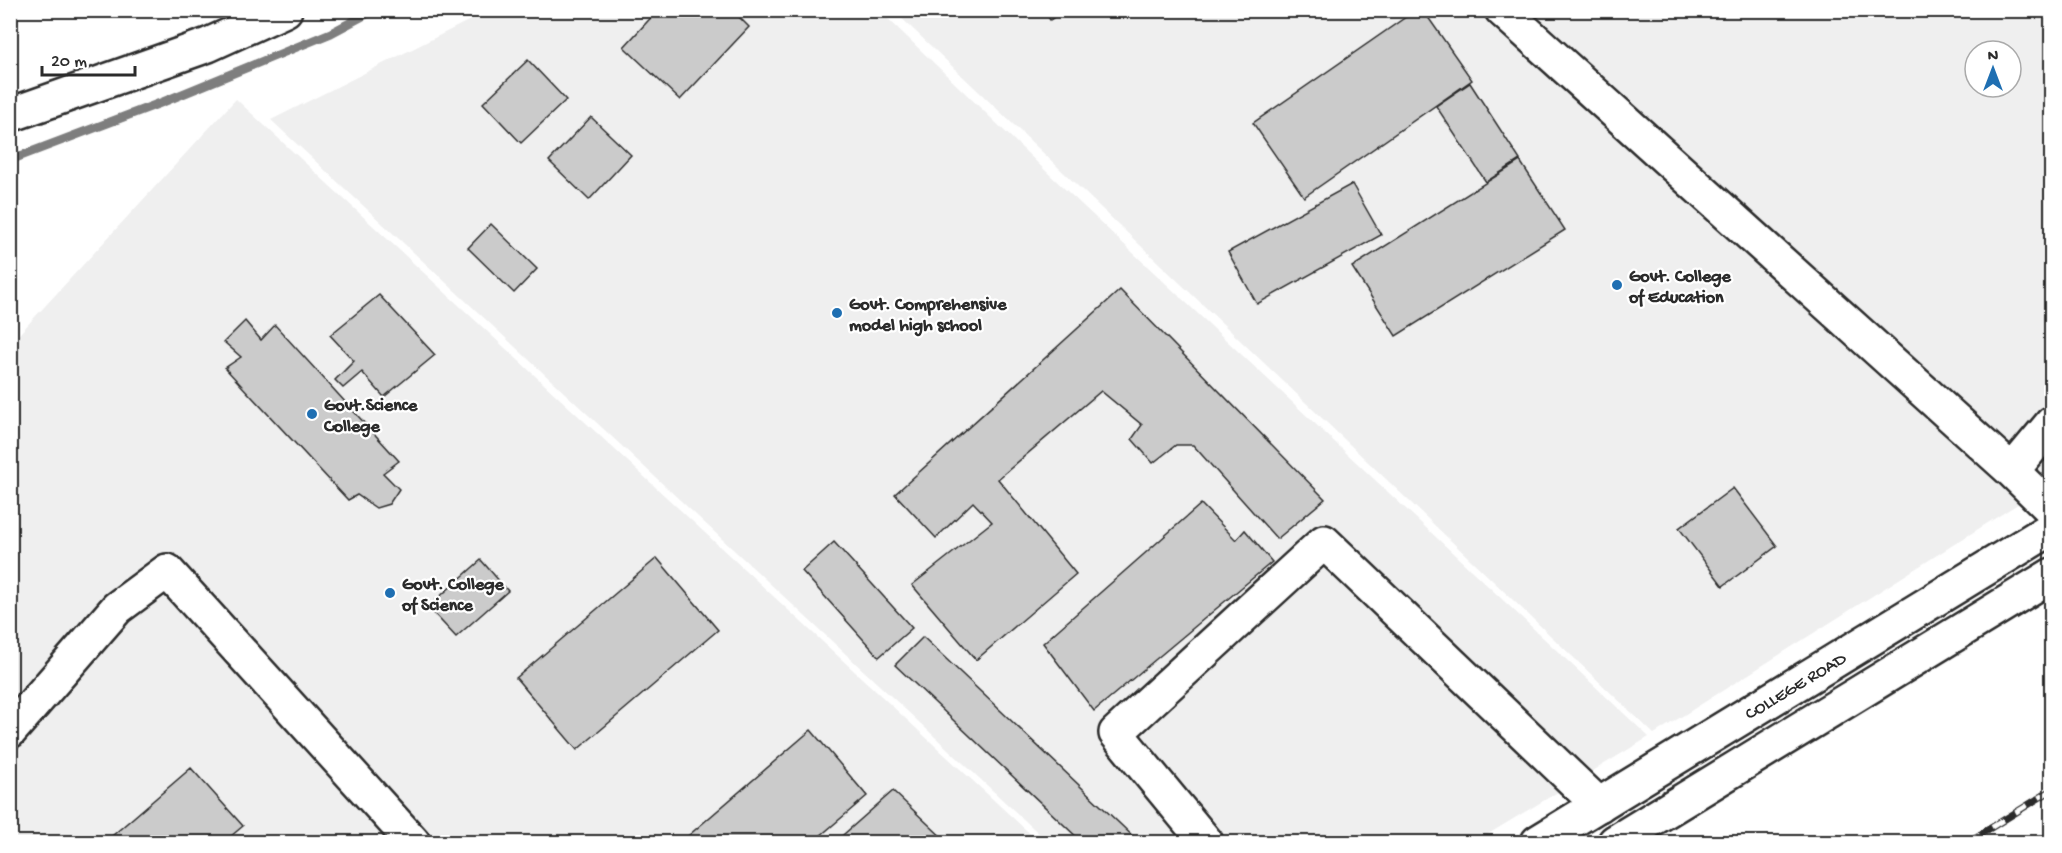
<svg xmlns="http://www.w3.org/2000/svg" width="2062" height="853" viewBox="0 0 2062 853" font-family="'Gochi Hand',sans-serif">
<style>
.built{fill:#efefef;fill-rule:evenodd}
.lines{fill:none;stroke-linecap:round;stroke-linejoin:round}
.stream{stroke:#7e7e7e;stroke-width:9}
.building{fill:#cbcbcb;stroke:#2b2b2b;stroke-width:1.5}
.minor-casing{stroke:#2b2b2b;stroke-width:38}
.major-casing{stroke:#2b2b2b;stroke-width:38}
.minor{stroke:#fff;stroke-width:33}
.major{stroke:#fff;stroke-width:33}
.rail-casing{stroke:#2b2b2b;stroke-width:7}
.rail{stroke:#fff;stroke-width:4.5;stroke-dasharray:14;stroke-linecap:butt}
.poi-dot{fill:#1f6fb2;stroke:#fff;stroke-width:2}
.labels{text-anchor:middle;stroke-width:4.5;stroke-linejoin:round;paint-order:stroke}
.poi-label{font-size:18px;font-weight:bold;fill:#2b2b2b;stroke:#fff;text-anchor:start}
.street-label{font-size:18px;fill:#2b2b2b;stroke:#fff}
</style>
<rect width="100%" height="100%" fill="#fff"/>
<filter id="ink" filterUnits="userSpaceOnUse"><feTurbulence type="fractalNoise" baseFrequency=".0167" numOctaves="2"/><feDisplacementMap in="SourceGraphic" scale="12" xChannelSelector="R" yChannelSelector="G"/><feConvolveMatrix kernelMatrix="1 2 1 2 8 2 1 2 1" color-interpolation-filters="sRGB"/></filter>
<g filter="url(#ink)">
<path class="built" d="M488 11H880L1049 174 1649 737 1475 842H1048L271 120Z
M894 11H2051V483L1654 734ZM1975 51H2011V87H1975Z
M236 99 1039 842H11L10 344Z"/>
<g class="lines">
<path class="stream" d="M10 160 163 102 331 33 374 10"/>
</g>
<path class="building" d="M658 10H732L749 27 680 100 624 47Z
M1044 10H1065L1050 20Z
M1416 10H1423L1472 80 1304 197 1253 123Z
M528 60 566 100 521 143 483 103Z
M1470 83 1520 160 1486 182 1436 106Z
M591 117 631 155 589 200 549 161Z
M1520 161 1565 230 1396 336 1352 267Z
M1352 184 1381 235 1257 304 1228 252Z
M491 224 537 269 514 293 468 248Z
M1120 290 1325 499 1277 539 1193 445H1176L1153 463 1132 439 1142 425 1101 391 998 479 1076 574 976 660 912 585 992 522 973 502 936 538 895 494Z
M379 295 435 355 384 397 362 372 343 388 335 380 354 361 330 335Z
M245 321 261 340 275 325 399 461 383 473 399 489 389 504 376 508 357 495 348 500 225 368 241 357 224 342Z
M1733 488 1777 546 1723 586 1679 528Z
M1201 504 1236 540 1245 530 1272 562 1094 711 1043 643Z
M834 542 912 628 879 657 802 571Z
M657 558 718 630 577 750 516 678Z
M481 560 508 591 456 637 428 607Z
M923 637 1139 842H1082L895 665Z
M811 730 867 796 813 842H681Z
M191 768 243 826 224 842H105Z
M893 791 947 842H835Z"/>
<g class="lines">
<defs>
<path id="minor" d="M1502 10 2012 471 2052 423
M2012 471 2052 510
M10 731 117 608 167 571 413 842
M1206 842 1116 733 1324 542 1599 805"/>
<path id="major" d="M10 115 208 45 285 10
M1538 842 2052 528
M1615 842 2052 575"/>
</defs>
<use href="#minor" class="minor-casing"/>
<use href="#major" class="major-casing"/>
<use href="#minor" class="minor"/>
<use href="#major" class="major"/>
<defs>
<path id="rail" d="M1968 842 2052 790"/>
</defs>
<use href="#rail" class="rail-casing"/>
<use href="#rail" class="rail"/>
</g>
</g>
<g class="poi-dot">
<circle cx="1617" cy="285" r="6"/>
<circle cx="837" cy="313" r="6"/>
<circle cx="312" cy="414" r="6"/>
<circle cx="390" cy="593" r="6"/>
</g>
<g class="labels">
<g class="poi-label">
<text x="1629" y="281">Govt. College<tspan x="1629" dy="21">of Education</tspan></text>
<text x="849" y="309">Govt. Comprehensive<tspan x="849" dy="21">model high school</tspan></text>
<text x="324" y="410">Govt.Science<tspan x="324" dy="21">College</tspan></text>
<text x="402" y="589">Govt. College<tspan x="402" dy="21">of Science</tspan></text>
</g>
<g class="street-label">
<text transform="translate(1795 685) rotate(-31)" y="6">COLLEGE ROAD</text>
</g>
</g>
<rect width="2062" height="853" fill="none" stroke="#fff" stroke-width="36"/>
<rect x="18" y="18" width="2026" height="817" fill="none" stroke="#2b2b2b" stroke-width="2" filter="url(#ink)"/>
<g transform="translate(1993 69)"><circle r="28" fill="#ffffff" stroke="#aaaaaa" stroke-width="1.5"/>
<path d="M0-4.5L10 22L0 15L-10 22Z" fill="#1f6fb2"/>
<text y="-9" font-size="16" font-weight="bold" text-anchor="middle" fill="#2b2b2b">N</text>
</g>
<path d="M42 66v9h93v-9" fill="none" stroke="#2b2b2b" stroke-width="3"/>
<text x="51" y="66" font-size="18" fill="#2b2b2b" stroke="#ffffff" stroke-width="4.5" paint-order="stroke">20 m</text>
</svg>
